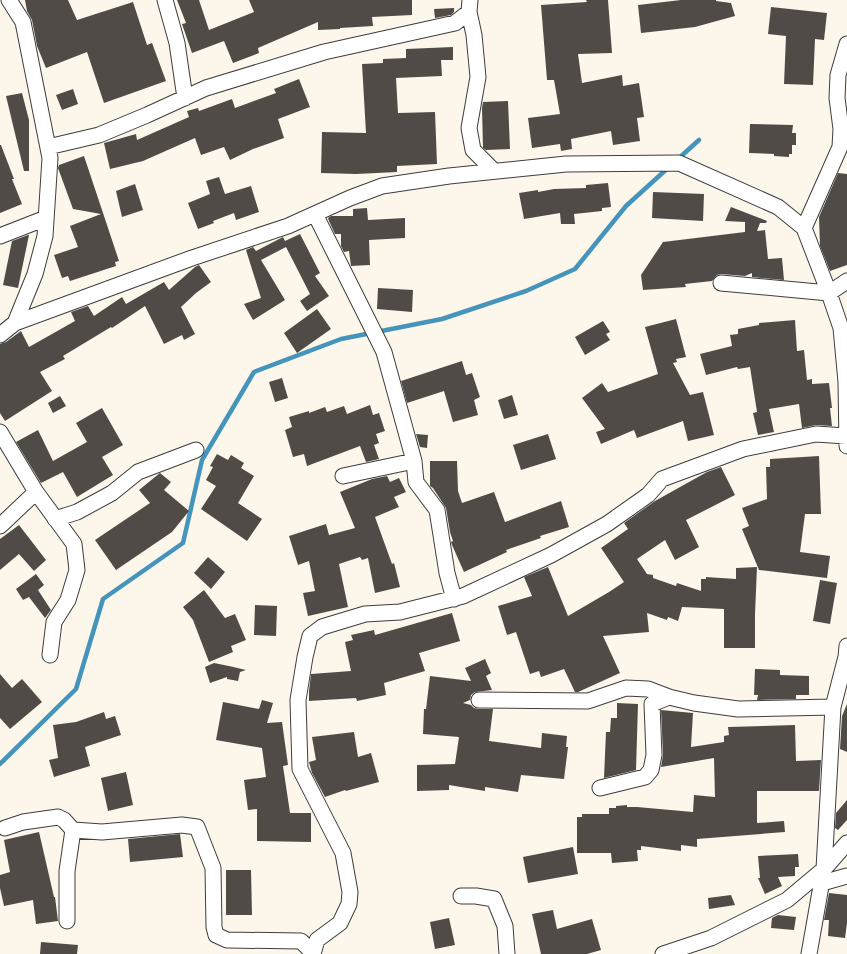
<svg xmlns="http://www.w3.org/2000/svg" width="847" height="954" viewBox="0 0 847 954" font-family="Lora,serif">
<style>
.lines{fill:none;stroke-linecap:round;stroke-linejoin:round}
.stream{stroke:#4594bb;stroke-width:4.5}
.building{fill:#514b48}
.minor-casing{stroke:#3d3d3d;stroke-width:17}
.minor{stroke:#fff;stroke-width:15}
</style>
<rect width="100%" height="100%" fill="#fcf7ea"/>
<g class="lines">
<path class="stream" d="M678 159 699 140
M0 764 76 689 103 599 183 543 202 460 254 372 341 339 442 319 526 291 575 269 626 206 669 167"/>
</g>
<path class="building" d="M25 0H68L77 20 133 2 147 45 152 43 166 81 104 103 87 52 46 68 37 46 32 20 27 11Z
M177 0H199L209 30 254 12 249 0H412V15L372 17 373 26 340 28V29L318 30V22L258 48 259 53 233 63 224 41 192 53 182 24 186 23Z
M586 0H608L612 53 578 54 582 83 622 75 623 86 639 83 644 117 637 118 640 141 613 145 611 131 571 139 572 149 561 151 560 144 532 148 528 118 560 114 554 80H547L541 5 587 2Z
M681 0H716V1L731 3 735 16 695 27 641 33 638 5Z
M771 7 827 13 824 40 815 39 813 85 784 84 786 36 768 34Z
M454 8V12L451 15 435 18 434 9Z
M453 47V60H441L442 76 396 78 398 113 435 112 437 164 397 166V172L356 174 321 173 322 132 366 133 362 64 383 63V59L406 58V49Z
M299 79 310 107 278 119 284 138 253 149 230 160 224 147 201 155 195 138 143 161 110 169 104 143 136 134 137 140 189 117 187 111 198 108 199 111 232 99 235 108 276 93 274 89Z
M73 89 78 104 62 110 56 95Z
M22 93 29 120V171H24L6 96Z
M508 101 510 149 486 150 483 148 482 108 483 102Z
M750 124 793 125 792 133H796V145H792V154H789V157L774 156V154L749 153Z
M0 145H1L14 179H12L22 204 0 213Z
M84 156 119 261 115 262 116 266 70 281 68 276 62 278 54 255 78 247 70 226 101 214 73 209 58 168 59 165Z
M838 173 847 174V265L830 271 820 246 819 217Z
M219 177 225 194 251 186 259 212 236 220 234 213 213 221 214 223 198 229 188 203 210 194 206 181Z
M608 183 611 207 602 208V211L574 214 575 224H561L560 213 524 219 519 193 538 190V192L554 189 586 188V185Z
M135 184 143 210 122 217 116 191Z
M653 192 704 194 703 221 652 218Z
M731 207 767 221 766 223H760L757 231 765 230 768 259 782 258 784 280 752 277V273L745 276 721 274 717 275 712 281 685 284 686 287 643 290 641 275 663 242 745 232V222L725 221Z
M367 208 368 220 405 218V238L369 240 370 265 351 266 349 251 344 252 341 246V234H335L329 221 328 218 331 216H353V209Z
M300 234 320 273 315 276 329 296 307 311 300 301 310 294 286 247 261 260 285 300 253 320 244 304 261 298 246 250 253 247 256 251 283 237 285 241Z
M28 235H29L18 288 3 285 12 241Z
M199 265 211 282 196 293 181 307 195 334 184 340 182 335 164 344 145 306 112 328 111 327 63 356 65 359 40 372 52 391 5 421 0 413V344L6 342 21 331 29 347 75 321 71 312 88 306 94 316 122 297 126 304 164 282 169 290 195 267Z
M378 288 413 290 412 312 377 309Z
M317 309 331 329 297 353 284 333Z
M676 319 686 357 676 359 677 362 673 363 690 395 703 392 714 435 688 441 683 421 637 438 634 430 601 444 596 432 605 429 582 398 602 383 608 392 658 374 645 327Z
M795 320 797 351 804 350 807 380 812 379V384L829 383 832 408H830L832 426 816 425 802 428 799 404 769 409 774 432 758 435 753 413 757 412 750 367 738 369 737 367 706 375 700 354 732 346 730 335 738 334V329L759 325V323Z
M603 321 610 332 606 334 610 340 585 355 575 337Z
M462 361 466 375 472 373 480 397 474 400 478 415 453 422 444 391 407 403 401 381Z
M282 378 288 398 275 402 269 382Z
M512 395 518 415 504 419 498 400Z
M60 396 66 406 53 413 48 403Z
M370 405 373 415 379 413 385 431 376 434 379 443 374 445 379 459 366 462 360 446 307 466 304 454 293 457 285 430 292 427 289 417 309 411V413L325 407 327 412 344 406 347 414Z
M102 408 123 445 102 457 113 475 77 497 63 472 41 483 16 442 38 430 53 461 87 442 76 423Z
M416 434 428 435 427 448 420 447Z
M548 434 556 459 521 470 513 445Z
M217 454 228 460 231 455 244 463 241 468 254 476 238 503 262 519 247 541 201 509 216 486 206 480 213 467 210 466Z
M819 456 821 514H805L800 552 830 556 827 578 759 570 742 529 749 526 742 508 767 499 766 467H770V459Z
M430 461H457L458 491 462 503 494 492 505 522 561 501 569 527 540 536 541 538 506 550 507 552 464 572 452 545 451 542 453 541 450 532 446 508 433 488 430 486Z
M721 467 735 495 686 520 699 547 675 560 665 540 637 559 647 574 653 575V578L676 586 677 583 701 591V579H706V577L736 579V568L757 567 755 614V648H724V609L682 607 678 621 668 617 667 620 647 613 649 632 603 636 620 673 578 692H575L564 669 541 677 539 671 530 674 516 632 507 635 498 606 532 596 524 577 548 567 568 616 609 592 624 582 601 548 628 529 624 523 655 501 707 472Z
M160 473 171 482 164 490 189 511 172 532 116 570 95 540 150 503 139 490Z
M387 476 390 482 399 478 406 492 394 497 399 507 375 517 392 564 394 563 400 587 375 593 368 558 362 560 360 557 339 564 348 607 308 616 303 593 315 591 309 561 298 565 289 536 326 524 329 535 355 528 340 492 372 479Z
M19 525 46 560 34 571 19 554 0 570V539Z
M208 557 225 572 211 589 194 573Z
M36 574 44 585 38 590 51 610 45 618 29 597 23 600 16 589Z
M820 580 837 583 830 624 813 621Z
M204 590 225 618 235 614 246 640 231 646 233 652 209 662 193 620 183 607Z
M255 605 277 606 276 636 254 635Z
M452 613 460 641 419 653 425 671 384 683 386 695 357 701 356 698 309 701V691L311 674 351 671 345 642 353 640 351 635 374 630 375 635Z
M485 659 491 673 486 676 492 690 475 692 471 695 470 700 463 703 471 705 474 708 479 709H493L489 741 541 748 542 733 567 736 566 747H568L564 779 521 775 518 792 485 787V791L449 785V790L417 791V765L455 764 459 737 423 734 424 709H426L430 676 471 681 465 668Z
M214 663 229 666 246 670 240 672 238 681 227 679V677L210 683 205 667Z
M755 669 780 670V675L809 676V695H796V699L757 700 758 695H754Z
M0 674 12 688 22 679 42 702 10 729 0 718Z
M262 700 273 703 267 723 282 722 288 765 283 766 290 813H311V842L257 841V809L248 810 244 780 266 777 262 748 216 740 223 702 259 709Z
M617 703 638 704 636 770 604 778 606 732H610L611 718H617Z
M847 704V752L840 749 842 716Z
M661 710 693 713 691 747 724 742V736L729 735 728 727 795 725 796 761 821 760 819 791H757V823L784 821 785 832 697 839V847L681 845V851L641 846V850H637L638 861 612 863 611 853H577V817H582V814H609V808H616V806L627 805V807H637L693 812 694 795 715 797 714 758 661 767 663 755Z
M104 712 106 719 115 716 121 735 85 747 90 766 54 777 49 760 58 758 53 725 76 722Z
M354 732 358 757 371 753 379 782 346 791 345 790 325 797 312 773 309 762 316 760 312 737Z
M126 772 133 805 108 811 101 778Z
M847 800V820L838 830 835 828 836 813Z
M39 832 54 897H55L58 921 36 924 33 900 4 906 0 888V875L10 872 4 840Z
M180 834 183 857 130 862 128 839Z
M573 847 578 874 528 883 523 857Z
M798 854 799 867H795V876L778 877 782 886 765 894 758 878H760L758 856Z
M226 870H251L252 915H226Z
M829 893 847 895V923L845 938 828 936 829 920H824Z
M731 895 735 905 709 909 708 898Z
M553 910 557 929 592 919 601 950 587 954H541L532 914Z
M778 915 796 917 794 930 771 928 772 918Z
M449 918 455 945 435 949 430 922Z
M41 942 78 945 77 954H40Z"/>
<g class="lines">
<defs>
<path id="minor" d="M165 0 177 43 185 98
M470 0 469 12 474 35 478 77 469 128 473 150 494 171
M847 44 838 75 837 98 841 129 840 147 804 228 829 293 841 328 846 382 847 446
M48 147 99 135 147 115 206 88 324 52 455 23 469 12
M315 214 384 352 414 461 416 482 437 510 447 573 454 599
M0 236 46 218
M721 283 829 293 847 281
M15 323 192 258 288 226 350 198 382 186 449 176 566 164 679 163 778 207 804 228
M0 335 15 323 35 274 45 236 50 158 23 22 9 0
M0 432 36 492 74 544 77 570 68 600 54 622 50 655
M343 476 414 461
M55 519 77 512 112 493 138 472 196 450
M0 526 36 492
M479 700 588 701 626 688 648 689 669 697 694 703 738 709 833 707
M600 788 645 777 651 770 654 755 652 704 669 697
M5 828 23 822 58 817 64 820 73 830 102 832 182 825 197 827 213 868 214 927 216 935 227 940 301 941 313 953
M822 883 847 876
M461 896H476L494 899 505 926 507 954
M67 921V871L73 830
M313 954 317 940 340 923 349 904 350 892 343 853 300 769 298 700 305 657 310 636 322 627 365 614 400 612 463 596 551 555 607 524 648 495 662 479 743 449 816 434 846 436
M663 954 711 938 787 900 824 869 847 843
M809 954 824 869 833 707 846 657 847 646"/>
</defs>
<use href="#minor" class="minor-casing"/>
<use href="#minor" class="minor"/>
</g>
</svg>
